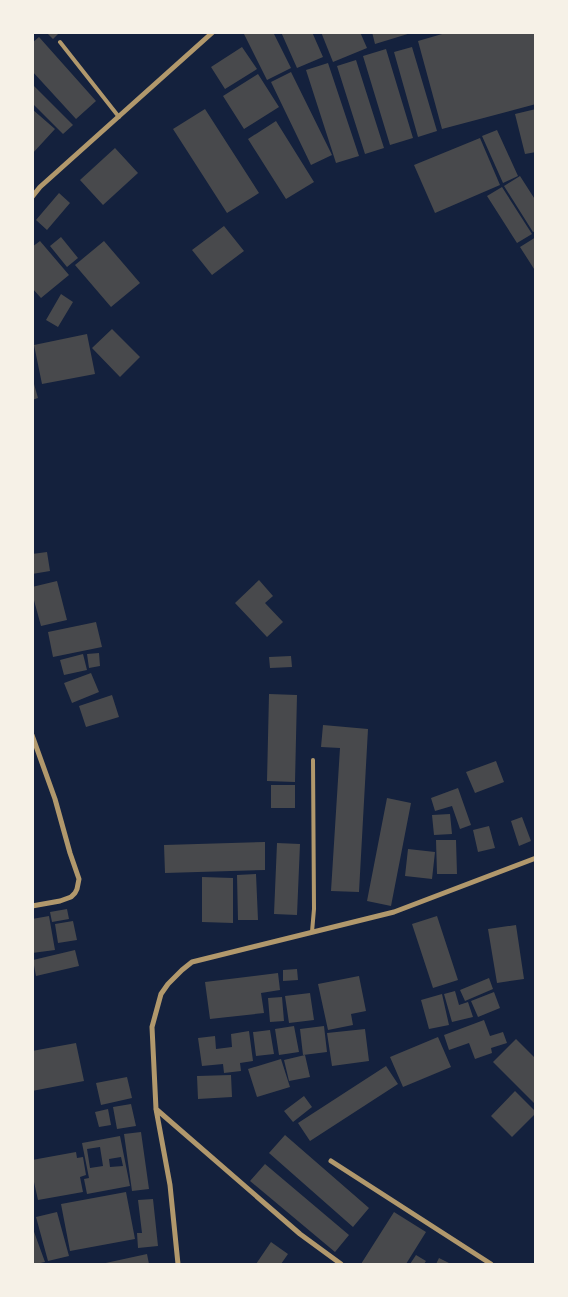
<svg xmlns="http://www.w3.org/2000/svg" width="568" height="1297" viewBox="0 0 568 1297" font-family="Figtree,sans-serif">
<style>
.building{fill:#48494c;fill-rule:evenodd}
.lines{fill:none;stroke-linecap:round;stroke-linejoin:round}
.service{stroke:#b1986c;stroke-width:4}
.minor{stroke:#b1986c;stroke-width:5}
</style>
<rect width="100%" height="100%" fill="#14213d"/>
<path class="building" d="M46 32H60L53 39Z
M243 32H273L291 68 267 80Z
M281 32H312L323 57 297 68Z
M321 32H360L367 48 333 62Z
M372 32H411V33L375 44Z
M449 32H536V104L442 129 418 41Z
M39 37 96 101 76 119 32 71V43Z
M242 47 257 69 225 89 211 67Z
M412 47 437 131 418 137 394 52Z
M386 49 413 138 390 145 363 56Z
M356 60 384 148 365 154 337 66Z
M328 63 359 156 336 163 306 70Z
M291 72 332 155 311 165 271 82Z
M258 74 279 107 244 129 223 96Z
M32 84 73 125 63 134 32 103Z
M32 109 55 129 32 154Z
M205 109 259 193 227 213 173 129Z
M536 109V152L525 154 515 114Z
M276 121 314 182 286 199 248 139Z
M497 130 518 176 503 183 482 136Z
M480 138 500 185 435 213 414 165Z
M115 148 138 173 103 205 80 180Z
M520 176 536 201V231L533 232 504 186Z
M502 187 532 234 517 243 487 196Z
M59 193 70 203 47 230 36 220Z
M224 226 244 251 212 275 192 250Z
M61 237 78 258 67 267 50 246Z
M536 237V272L520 247Z
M40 241 69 275 41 298 32 288V247Z
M104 241 140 283 111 307 75 265Z
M61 294 73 302 58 327 46 320Z
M112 329 140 357 120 377 92 348Z
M87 334 95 374 42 384 34 345Z
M32 377 38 398 32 400Z
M47 552 50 571 32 574V554Z
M259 580 273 596 265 603 283 622 267 637 235 603Z
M57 581 67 620 41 626 32 593V587Z
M96 622 102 647 53 657 48 632Z
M99 653 100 666 89 668 87 654Z
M83 654 87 670 64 675 60 660Z
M291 656 292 667 270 668 269 657Z
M91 673 99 692 72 703 64 683Z
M269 694 297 695 295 782 267 781Z
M112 695 119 717 86 727 79 706Z
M323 725 368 729 359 892 331 891 340 748 321 747Z
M496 761 504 782 475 793 466 772Z
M271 785H295V808H271Z
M458 788 471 825 460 829 452 806 435 811 431 798Z
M387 798 411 803 391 906 367 901Z
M450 814 452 834 434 835 432 815Z
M522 817 531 841 519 846 511 821Z
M489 826 495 848 478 852 473 830Z
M436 840H456L457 874H437Z
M265 842V870L165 873 164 845Z
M277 843 300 844 297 915 274 914Z
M408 849 435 852 432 879 405 876Z
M256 874 258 920H238L237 875Z
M202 877 233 878V923L202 922Z
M67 909 69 919 52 922 50 912Z
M49 916 55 950 32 953V919Z
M437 916 458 980 433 988 412 924Z
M73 921 77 940 58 943 55 924Z
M516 925 524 979 497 983 488 929Z
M75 950 79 966 36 976 33 960Z
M297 969 298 980 283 981V970Z
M278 973 280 990 261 993 264 1013 210 1019 205 982Z
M359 976 366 1011 351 1014 353 1025 328 1030 318 984Z
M489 978 493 989 465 1001 460 990Z
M455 991 459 1005 468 1002 473 1017 452 1022 444 994Z
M494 992 500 1008 478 1017 471 1001Z
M310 993 314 1020 289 1023 285 996Z
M442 994 449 1025 429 1029 421 1000Z
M282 997 284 1021 270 1022 268 998Z
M484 1020 490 1036 503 1032 507 1043 491 1048 492 1053 475 1059 469 1043 449 1050 444 1035Z
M294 1026 299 1052 279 1055 275 1029Z
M324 1026 327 1052 303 1055 300 1029Z
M365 1029 369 1061 332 1066 327 1033Z
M270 1030 274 1054 256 1056 253 1032Z
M249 1031 253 1061 240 1063 241 1071 224 1073 223 1064 202 1066 198 1038 215 1036 216 1049 232 1047 231 1034Z
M438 1037 451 1067 403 1087 390 1057Z
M516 1039 536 1059V1105L493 1062Z
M76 1043 84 1081 32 1091V1051Z
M305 1055 310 1077 289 1081 284 1060Z
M281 1059 290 1087 257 1097 248 1069Z
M386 1066 398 1084 310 1141 298 1123Z
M231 1075 232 1097 198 1099 197 1076Z
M127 1077 132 1098 101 1105 96 1083Z
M515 1091 536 1112V1113L512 1137 491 1116Z
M304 1096 312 1107 293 1122 284 1111Z
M131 1104 136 1126 117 1129 113 1107Z
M108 1109 111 1125 99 1127 95 1112Z
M141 1132 149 1189 132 1191 124 1134Z
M285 1135 369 1208 353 1227 269 1153Z
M120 1136 130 1186 87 1194 84 1179 89 1178 82 1143ZM100 1147 103 1166 90 1168 87 1149ZM121 1157 123 1166 110 1167 109 1159Z
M76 1152 77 1158 83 1157 86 1175 80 1177 83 1192 38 1200 32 1173V1160Z
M265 1164 349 1235 335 1252 250 1181Z
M126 1192 135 1239 70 1251 61 1204Z
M153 1199 158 1246 138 1248 137 1233H142L138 1200Z
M57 1212 69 1256 48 1261 36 1217Z
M394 1212 426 1232 406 1264H361Z
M33 1229 45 1262 36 1264H32Z
M271 1242 288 1254 281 1264H256Z
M147 1254 149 1264H101Z
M416 1255 426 1261 424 1264H410Z
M439 1258 451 1264H436Z"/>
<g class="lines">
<path class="service" d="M60 42 119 117
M312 932 314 909 313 760"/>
<path class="minor" d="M32 197 40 187 213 32
M32 735 55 799 70 853 79 879 77 889 75 893 71 897 60 901 32 906
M156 1109 300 1234 341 1264
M331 1161 491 1264
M178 1264 170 1185 156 1109 152 1027 161 994 168 984 182 970 192 962 394 912 536 858"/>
</g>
<rect width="568" height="1297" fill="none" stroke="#f6f1e7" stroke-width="68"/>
</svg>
